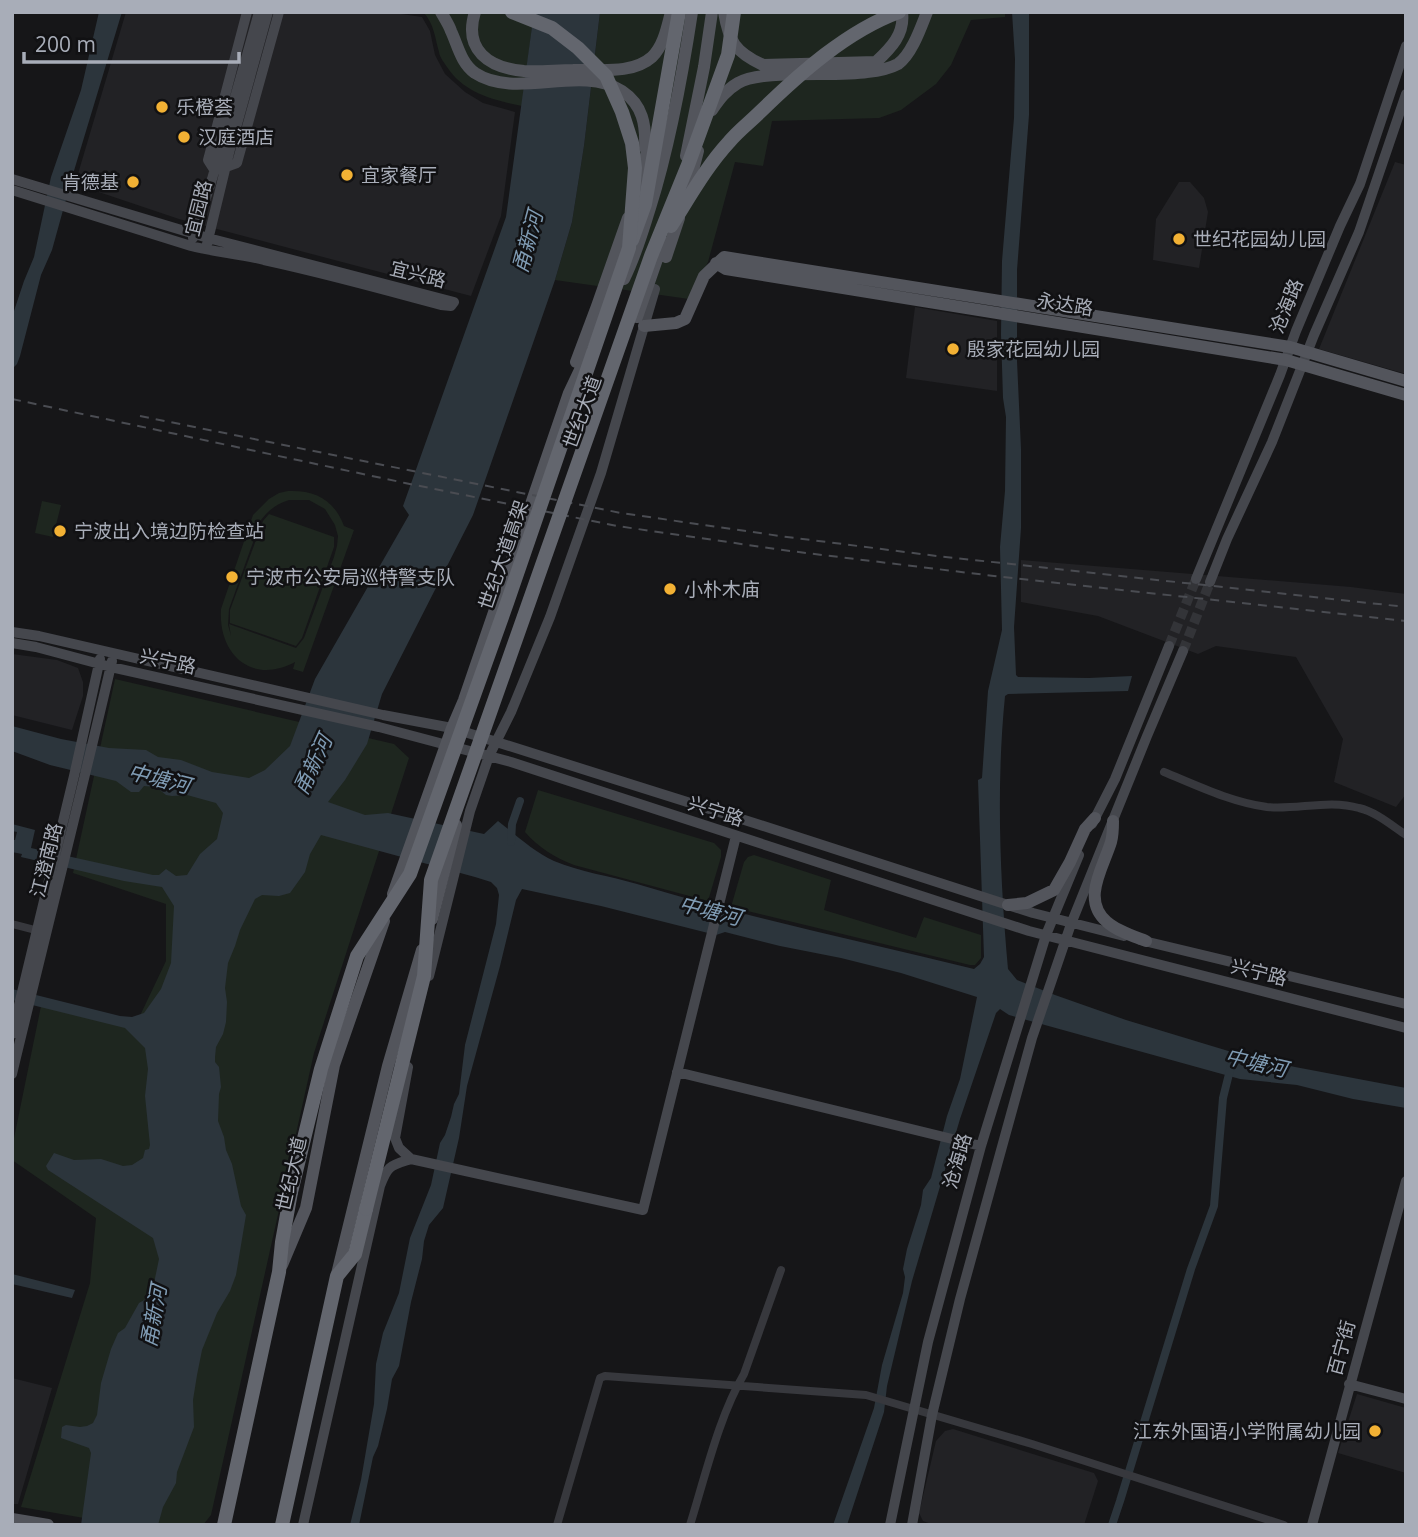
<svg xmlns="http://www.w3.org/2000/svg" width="1418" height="1537" viewBox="0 0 1418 1537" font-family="'Open Sans','Noto Sans SC',sans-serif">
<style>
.built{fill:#222225}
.green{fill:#1e261f;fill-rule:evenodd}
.water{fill:#2c353c}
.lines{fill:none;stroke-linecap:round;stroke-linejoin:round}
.canal{stroke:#2c353c;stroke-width:8}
.secondary-tunnel{stroke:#333438;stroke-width:10;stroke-dasharray:10 5;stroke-linecap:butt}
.street{stroke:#37383d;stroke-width:8}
.secondary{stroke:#45474d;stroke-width:10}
.primary{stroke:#53555c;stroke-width:12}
.highway{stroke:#63666e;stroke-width:14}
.rail{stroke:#4a4c52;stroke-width:2;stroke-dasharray:9 7;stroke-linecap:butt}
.highway-bridge{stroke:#63666e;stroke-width:14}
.poi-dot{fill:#f2b134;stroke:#111113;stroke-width:2.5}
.labels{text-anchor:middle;stroke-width:5;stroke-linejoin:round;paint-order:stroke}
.poi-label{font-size:19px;fill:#a8adb8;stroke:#111113;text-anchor:start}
.street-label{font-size:19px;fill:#a8adb8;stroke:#111113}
.water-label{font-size:21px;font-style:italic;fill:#7f9bb3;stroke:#111113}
</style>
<rect width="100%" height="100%" fill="#161618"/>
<path class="built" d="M126 12H388L422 17 430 31 435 55 445 74 465 92 483 103 515 112 501 216 471 296 179 219 75 184Z
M1395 162 1406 165V374L1319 349Z
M1179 182H1190L1204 198 1208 212 1199 268 1153 260 1156 219Z
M915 307 997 321V391L906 378Z
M1021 560 1351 587 1406 594V794L1396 807 1334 782 1343 739 1296 657 1216 646 1198 654 1098 616 1021 602Z
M12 654 57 660 78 668 83 682V696L72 730 12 715Z
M12 1378 52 1388 18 1504H12Z
M1357 1394 1406 1408V1473L1338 1453Z
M953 1429 1094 1473 1098 1481 1084 1525H934L923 1521 919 1513 936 1441 945 1431Z"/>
<path class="green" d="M423 12H534L522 106C493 100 464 93 447 67 444 62 440 58 439 52 435 38 434 23 423 12Z
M600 12H1005V17L971 20 951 65 936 84 901 110 879 118 772 121 763 166 735 162 708 262 689 299 555 280 572 222 584 146Z
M288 491C316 490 334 500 344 526L354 530 303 672 293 669 295 662C252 685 218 655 221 609L253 515 269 499 279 493ZM289 500H309L325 509 335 525 338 536 337 546 334 557 304 638 296 648 229 624 231 636 228 625 229 609 261 520C269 510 276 504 289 500Z
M42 501 61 505 53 537 35 533Z
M269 514 334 537V547L302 638 296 646 230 623V610L263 521Z
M115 679 394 744 409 758 314 1053 211 1515 203 1525H124L21 1507 90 1283 96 1218 12 1160V1148L41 1006 137 1022 166 961V904L73 873Z
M538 790 714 843 721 850V857L708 901 574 865C554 857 539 848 525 832Z
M754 855 831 880 824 910 916 938 924 917 981 935V958L975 965H970L731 907 744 862 748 857Z"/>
<path class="water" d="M99 12H122L73 174 52 250 41 275 20 356 17 364 12 369V317L24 281 34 257 51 177 81 90Z
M534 12H600L584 146 572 222 555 280 473 515 382 694 367 744 345 780 328 802 365 815 388 813 484 834 498 821C515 834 534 852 554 861 580 872 610 876 637 884 748 918 862 941 974 969L980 964 984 957 978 780 982 778 988 691 1002 630 1000 547 1005 491 1006 417 1003 398 1001 334 1002 261 1014 118 1015 59 1012 12H1029V115L1017 270V361L1021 449V528L1014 627 1016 675 1018 677 1089 678 1132 676 1128 691 1008 694 1005 696C996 787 1000 878 1008 969L1017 980 1055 995 1126 1020 1258 1060 1406 1088V1108L1353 1099 1297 1085 1240 1079 1009 1015 1000 1009 996 1013 960 1119 912 1281 887 1386 884 1412 847 1525H833L874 1408 882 1365 903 1293 905 1277 903 1269 907 1249 921 1205 923 1190 931 1178 947 1116 960 1079 977 997 901 973 841 958 780 946 725 932 716 935 601 906 522 889 516 900 500 966 467 1086 459 1138 443 1208 429 1225 424 1241 422 1259 411 1302 399 1366 392 1379 387 1409 378 1446 373 1457 359 1525H350L361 1480 374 1404 376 1364 383 1333 399 1293 410 1238 431 1185 440 1143 445 1135 451 1117 454 1104 459 1094 465 1045 496 924 499 895 497 888 491 882 475 877 321 835 310 854 305 872 290 893 279 896 262 895 255 899 240 930 235 946 228 963 225 988 227 1002 226 1022 223 1034 216 1047 215 1057V1062L219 1067 221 1087 219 1094 218 1121 224 1137 226 1150 232 1164 241 1206 246 1215 236 1275 230 1291 217 1313 202 1350 197 1375 193 1400 194 1427 177 1472 176 1483 163 1507 158 1525H81L91 1453 89 1448 61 1438 62 1427 66 1425 80 1427 87 1426 93 1423 97 1415 101 1383 111 1349 118 1333 125 1328 139 1303 148 1298 153 1288 159 1259 153 1238 48 1170 46 1166 54 1153 74 1160 101 1159 123 1166 132 1165 143 1158 145 1150 149 1149 150 1145 145 1096 148 1069 145 1048 125 1028 12 1000V989L120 1016 132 1017 144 1013 161 989 171 963 174 906 162 887 124 881 21 857 22 854 12 852V840H15L17 832 12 831V824L35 830 31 848 153 875H159L166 869 176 876 187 875 200 854 217 839 223 813 216 803 187 795 172 796 166 795 156 787 144 786 139 792H131L116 781 50 765 12 751V726L61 739 109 748 146 750 158 757 181 760 212 772 249 778 265 770 290 746 315 679 409 515 403 506 506 217Z
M12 1274 75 1290 72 1298 12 1284Z"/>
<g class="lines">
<path class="canal" d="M511 842 512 824 520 801
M1112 1525 1120 1501 1191 1269 1214 1206 1223 1098 1231 1066"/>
<path class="secondary-tunnel" d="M1169 646 1196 579
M1183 651 1210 582"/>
<path class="street" d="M1164 772C1198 786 1231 802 1267 807 1297 810 1329 799 1359 808 1376 812 1391 825 1406 835
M12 924 39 931
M557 1525 600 1378 605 1376 866 1395 1032 1444 1284 1525
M690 1525C705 1477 719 1416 744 1374L781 1270"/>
<path class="secondary" d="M226 167 237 163 279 12
M215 171 208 160 247 12
M12 179 208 238 454 302 451 306 441 305C383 289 324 273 264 260 240 254 215 252 191 246L12 190
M193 238 212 179 259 12
M207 244 229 153 268 12
M1196 579 1280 375 1296 331 1340 226 1360 184 1406 46
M1210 582 1227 539 1272 442 1314 335 1359 232 1406 94
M12 632 39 636 383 715 452 728 754 823 1033 913 1124 936
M12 643 36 647 111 667 379 727 511 762 1029 931 1406 1028
M1092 824 1115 779 1169 646
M1140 940 1406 1004
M429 976 470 811 489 756 511 712 550 617 601 473 655 289
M12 1034 74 776 100 659
M408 1067 395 1138 399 1148 411 1159
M677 1072 981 1146
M12 1074C45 936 80 799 112 661
M1349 1384 1406 1399
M303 1525 380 1186C388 1165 390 1166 411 1159L643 1210 736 836
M890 1525 928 1342 981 1146 1046 935 1079 855
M912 1525 932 1415 960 1299 1032 1038 1071 924 1147 736 1183 651
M1312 1525 1406 1181"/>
<path class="primary" d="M441 12C445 19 449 25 451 31 458 46 461 63 475 73 516 100 580 64 622 91 643 105 646 125 645 148
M475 12C463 50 489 68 524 71 540 72 557 70 573 70 598 69 632 75 652 57 664 45 667 27 671 12
M724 12C729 42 735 52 763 65L876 62C891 48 905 34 902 12
M712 110C719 100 726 90 738 83 761 69 835 77 867 72 877 71 889 69 898 64 912 54 921 27 927 12
M686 156 704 67 712 12
M637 190 650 140
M686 197 698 151
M666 257 679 218
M716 263 726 269 1286 360 1406 395
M624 279C636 255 642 233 650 208 670 144 682 78 692 12
M637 317 663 242
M644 326 676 323 685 319 704 276 724 257 1290 347 1406 381
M576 362 597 306 628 218
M1113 821C1113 828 1113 835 1111 842 1103 868 1081 900 1107 922 1117 931 1133 936 1146 941
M393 894 452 728 464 700 569 393 587 355
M1008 905 1027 903 1054 890 1070 862 1085 829 1095 818
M432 919 456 825
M282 1265 306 1208 334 1065 384 921
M337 1274 388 1066 422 950
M12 1519 48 1525"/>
<path class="highway" d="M632 240 645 204 679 12
M224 1525 279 1272 282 1242 291 1192
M282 1525 337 1276 355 1254 366 1209"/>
<path class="rail" d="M12 399 405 483 617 526 790 551 994 576 1406 621
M140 416 621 513 787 537 937 556 1406 607"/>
<path class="highway-bridge" d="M671 226C689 198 706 167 729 142 738 131 750 122 760 112 799 74 847 31 899 12
M291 1192 321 1069 357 956 410 874 507 603 629 248 635 168 632 143 622 112 606 76 578 48 552 28 512 12
M366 1209 424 976 431 880 651 256 688 165 728 55 734 12"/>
</g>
<g class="poi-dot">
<circle cx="162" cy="107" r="7"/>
<circle cx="184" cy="137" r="7"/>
<circle cx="347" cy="175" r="7"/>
<circle cx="133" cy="182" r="7"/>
<circle cx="1179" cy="239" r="7"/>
<circle cx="953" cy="349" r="7"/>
<circle cx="60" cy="531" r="7"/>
<circle cx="232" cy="577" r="7"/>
<circle cx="670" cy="589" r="7"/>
<circle cx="1375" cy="1431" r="7"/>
</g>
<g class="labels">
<g class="poi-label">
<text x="176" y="114">乐橙荟</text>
<text x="198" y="144">汉庭酒店</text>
<text x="361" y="182">宜家餐厅</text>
<text x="119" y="189" text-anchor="end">肯德基</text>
<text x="1193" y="246">世纪花园幼儿园</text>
<text x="967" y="356">殷家花园幼儿园</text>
<text x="74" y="538">宁波出入境边防检查站</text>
<text x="246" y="584">宁波市公安局巡特警支队</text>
<text x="684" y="596">小朴木庙</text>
<text x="1361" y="1438" text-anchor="end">江东外国语小学附属幼儿园</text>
</g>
<g class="street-label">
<text transform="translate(198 208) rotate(-76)" y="7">宜园路</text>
<text transform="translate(418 274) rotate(14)" y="7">宜兴路</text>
<text transform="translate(1065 304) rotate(9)" y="7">永达路</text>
<text transform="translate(1286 306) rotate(-68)" y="7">沧海路</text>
<text transform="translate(582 412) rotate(-70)" y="7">世纪大道</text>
<text transform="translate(503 555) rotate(-71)" y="7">世纪大道高架</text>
<text transform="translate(168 661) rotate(12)" y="7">兴宁路</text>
<text transform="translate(716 811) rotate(18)" y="7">兴宁路</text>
<text transform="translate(46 860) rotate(-76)" y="7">江澄南路</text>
<text transform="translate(1259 972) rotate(14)" y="7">兴宁路</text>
<text transform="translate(957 1161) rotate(-74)" y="7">沧海路</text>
<text transform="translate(291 1174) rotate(-77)" y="7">世纪大道</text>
<text transform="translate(1341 1348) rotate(-75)" y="7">百宁街</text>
</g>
<g class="water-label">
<text transform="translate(528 242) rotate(-75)" y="7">甬新河</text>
<text transform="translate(313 765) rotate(-65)" y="7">甬新河</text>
<text transform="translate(159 779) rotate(14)" y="7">中塘河</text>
<text transform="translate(710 911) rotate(14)" y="7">中塘河</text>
<text transform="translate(1256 1063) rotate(13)" y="7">中塘河</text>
<text transform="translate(154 1316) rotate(-80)" y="7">甬新河</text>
</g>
</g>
<rect width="1418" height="1537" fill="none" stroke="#a8adb8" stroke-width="28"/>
<path d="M24 52v10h215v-10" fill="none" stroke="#a8adb8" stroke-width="3.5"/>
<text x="35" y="52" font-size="21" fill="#a8adb8" stroke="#111113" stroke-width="5" paint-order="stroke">200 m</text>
</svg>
